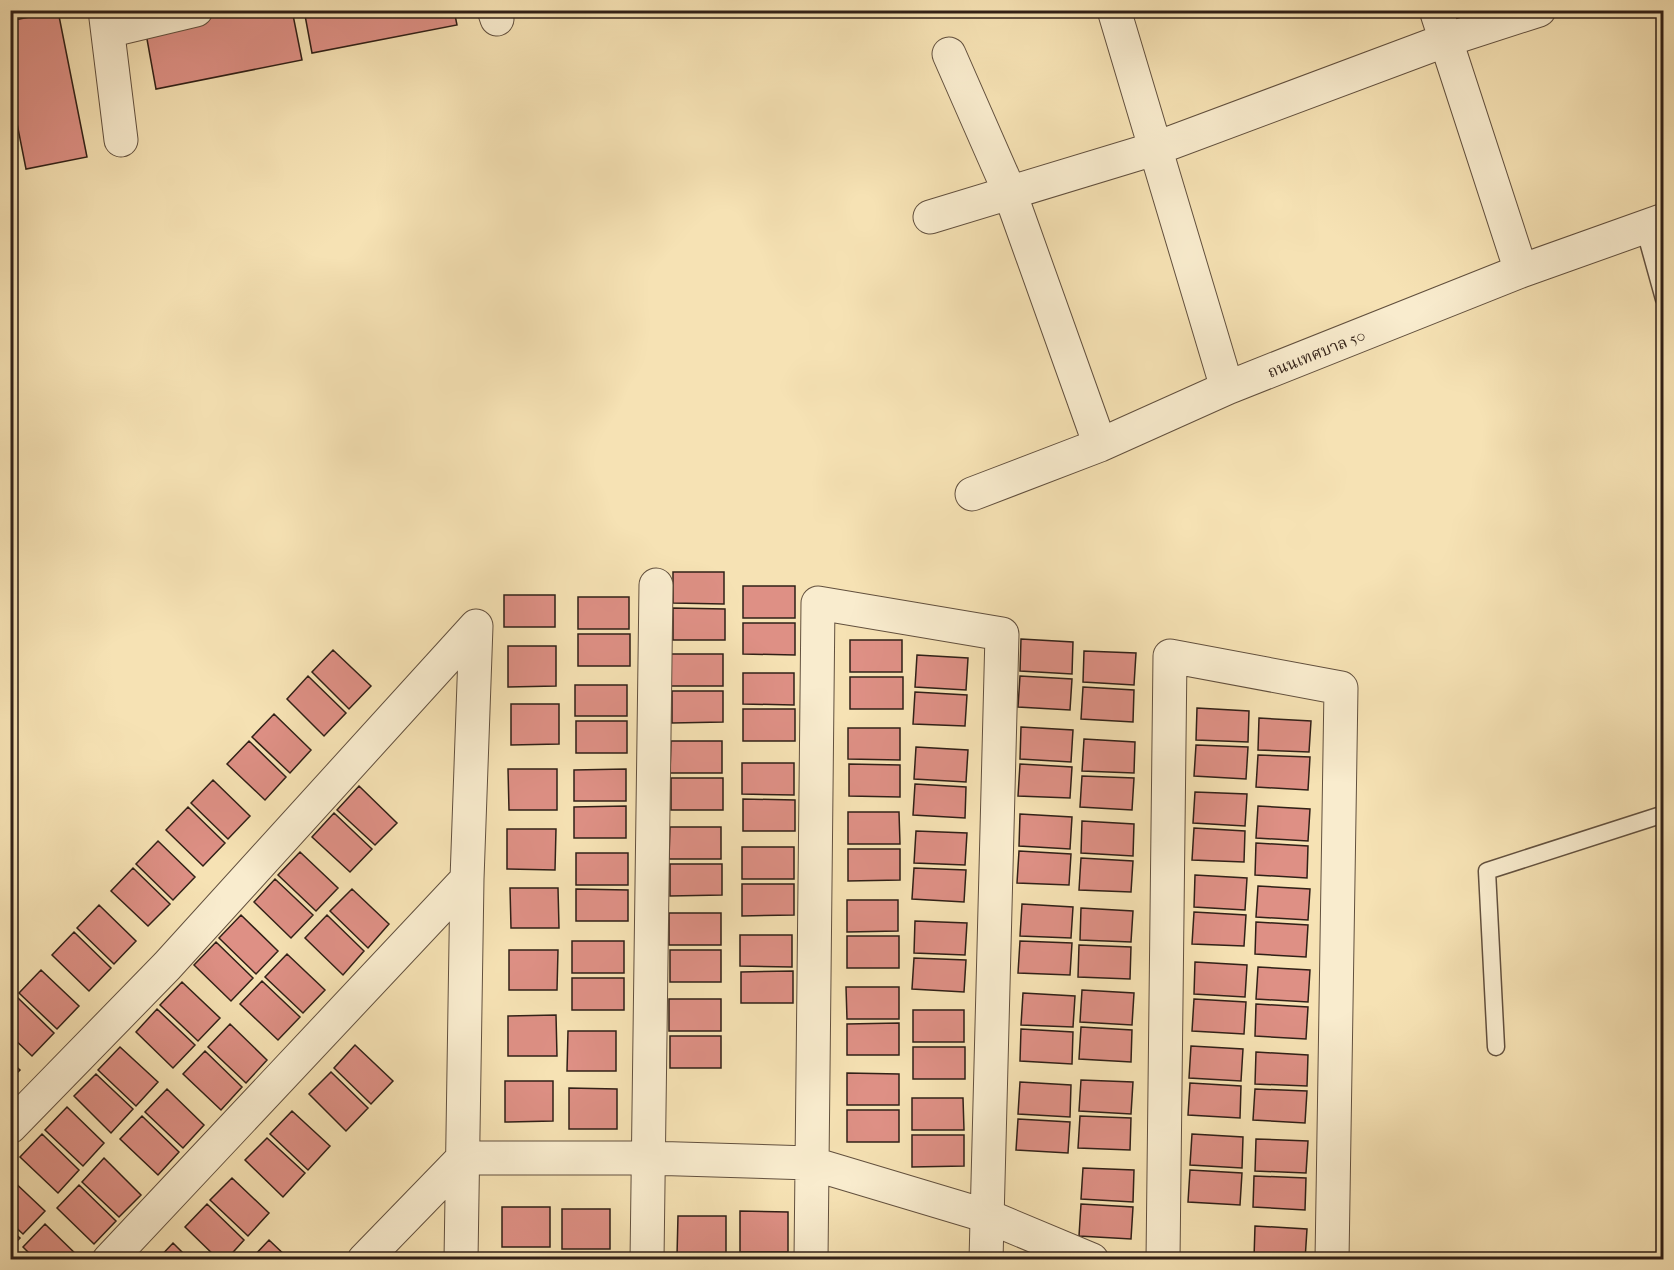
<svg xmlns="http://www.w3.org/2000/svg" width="1674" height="1270" viewBox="0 0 1674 1270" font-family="'IM FELL French Canon','Noto Serif Thai',serif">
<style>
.building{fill:#de9085;stroke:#312017;stroke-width:1.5}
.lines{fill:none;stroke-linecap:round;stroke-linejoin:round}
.service-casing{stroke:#62503e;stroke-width:19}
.minor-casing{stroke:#62503e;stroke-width:35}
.service{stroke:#f9ecce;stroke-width:16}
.minor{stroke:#f9ecce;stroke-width:33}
.labels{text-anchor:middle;stroke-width:4.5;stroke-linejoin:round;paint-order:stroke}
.street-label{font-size:16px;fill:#312017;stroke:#f9ecce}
</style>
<rect width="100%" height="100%" fill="#f6e2b4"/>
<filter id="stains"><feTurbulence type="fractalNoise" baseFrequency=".00333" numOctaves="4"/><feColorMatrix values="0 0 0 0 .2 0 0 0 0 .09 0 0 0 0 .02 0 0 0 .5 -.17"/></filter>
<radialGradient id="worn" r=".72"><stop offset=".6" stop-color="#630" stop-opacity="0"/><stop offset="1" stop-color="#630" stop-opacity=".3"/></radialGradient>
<path class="building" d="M10 10H38V11L10 17Z
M232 10H292L302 60 156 89 145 28Z
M304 10H454L457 25 312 53Z
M58 11 87 157 26 169 10 88V21Z
M673 572H724V604L673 603Z
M743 586H795V618H743Z
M504 595H555V627H504Z
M578 597H629V629H578Z
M673 608 725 609V640H673Z
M743 623H795V655L743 654Z
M578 634H630V666H578Z
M1021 639 1073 642 1072 674 1020 671Z
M850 640H902V672H850Z
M508 646H556V686L508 687Z
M333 650 371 686 349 709 312 672Z
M1084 651 1136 653 1134 685 1083 682Z
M671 654H723V686H671Z
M917 655 968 658 966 690 915 687Z
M743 673H794V705L743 704Z
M308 676 346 713 324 736 287 699Z
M1020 676 1072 679 1070 710 1018 707Z
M850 677H903V709H850Z
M575 685H627V716H575Z
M1083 687 1134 690 1133 722 1081 719Z
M672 691H723V722L672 723Z
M915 692 967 695 965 726 913 724Z
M511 704H559V744L511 745Z
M1197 708 1249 711 1248 742 1196 740Z
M743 709H795V741H743Z
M274 714 311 750 290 773 252 737Z
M1259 718 1311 721 1309 752 1258 750Z
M576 721H627V753H576Z
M1021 727 1073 730 1071 762 1020 759Z
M848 728H900V760L848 759Z
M1084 739 1135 742 1134 773 1082 771Z
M249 741 286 777 265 800 227 764Z
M671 741H722V773H670Z
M1196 745 1248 747 1246 779 1194 776Z
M916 747 968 750 966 782 914 779Z
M1258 755 1310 757 1308 790 1256 787Z
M742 763H794V795L742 794Z
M849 764 900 765V797L849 796Z
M1020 764 1072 767 1070 798 1018 796Z
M508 769H557V810H509Z
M626 769V801H574V770Z
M1082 776 1134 778 1132 810 1080 807Z
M671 778H723V810H671Z
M213 780 250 816 228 839 191 803Z
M915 784 966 787 965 818 913 815Z
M359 786 397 823 375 845 337 810Z
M1195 792 1247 794 1245 826 1193 823Z
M743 799 795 800V831H743Z
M626 806V838H574V807Z
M1258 806 1310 809 1308 841 1256 838Z
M188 807 225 843 203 866 166 830Z
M848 812H899L900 844H848Z
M334 813 372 849 350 872 312 837Z
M1020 814 1072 817 1070 849 1019 846Z
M1082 821 1134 824 1133 856 1081 853Z
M670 827H721V859H669Z
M1194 828 1245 831 1244 862 1192 860Z
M507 829H556L555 870 507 869Z
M916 831 967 833 965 865 914 863Z
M158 841 195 877 173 900 136 864Z
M1256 843 1308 846 1307 878 1255 875Z
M742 847H794V879H742Z
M848 849H900V880L848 881Z
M1019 851 1071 854 1069 885 1017 883Z
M300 852 338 888 316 911 278 875Z
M576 853H628V885H576Z
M1081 858 1133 861 1131 892 1079 890Z
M670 864H722V895L670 896Z
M133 868 170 904 148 926 111 891Z
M914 868 966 870 964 902 912 899Z
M1195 875 1247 878 1245 910 1194 907Z
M275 879 313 915 291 938 254 902Z
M742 884H794V915L742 916Z
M1258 886 1310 889 1308 920 1256 917Z
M510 888H558L559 928H511Z
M352 889 389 924 368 948 330 911Z
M576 889 628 890V921H576Z
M847 900H898V931L847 932Z
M1022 904 1073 907 1071 938 1020 936Z
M99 905 136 941 114 964 77 928Z
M1081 908 1133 911 1131 942 1080 940Z
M1194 912 1246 915 1244 946 1192 944Z
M669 913H721V945H669Z
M241 915 278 951 256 974 219 938Z
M327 915 364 951 343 975 305 938Z
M915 921 967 923 965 955 914 953Z
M1256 922 1308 925 1306 957 1255 954Z
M74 932 111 968 89 991 52 955Z
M740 935H792V967L740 966Z
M847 936H899V968H847Z
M572 941H624V973H572Z
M1020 941 1072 943 1070 975 1018 973Z
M216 942 253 978 231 1001 194 965Z
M1079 945 1131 947 1130 979 1078 977Z
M509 950H558L557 990H509Z
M670 950H721V982H670Z
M287 954 325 990 303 1013 265 977Z
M914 958 966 960 964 992 912 989Z
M1195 962 1247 965 1245 997 1194 994Z
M1258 967 1310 970 1308 1002 1256 999Z
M41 970 79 1006 57 1029 19 993Z
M793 971V1003H741V972Z
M572 978H624V1010H572Z
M262 981 300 1017 278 1040 240 1004Z
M182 982 220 1018 198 1041 160 1005Z
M846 987H899V1019H847Z
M1082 990 1134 993 1132 1025 1080 1022Z
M1023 993 1075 996 1073 1027 1021 1025Z
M17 997 54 1033 32 1056 10 1035V1003Z
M669 999H721V1031H669Z
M1194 999 1246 1002 1244 1034 1192 1031Z
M1256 1004 1308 1007 1306 1039 1255 1036Z
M157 1009 195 1045 173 1068 136 1032Z
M913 1010H964V1042H913Z
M556 1015 557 1056H508V1016Z
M899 1023V1055H847V1024Z
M230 1024 267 1060 246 1083 208 1047Z
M1081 1027 1132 1030 1131 1062 1079 1059Z
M1021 1029 1073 1032 1072 1064 1020 1061Z
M568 1031H616V1071H567Z
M670 1036H721V1068H670Z
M355 1045 393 1081 371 1104 334 1068Z
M1191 1046 1243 1049 1241 1081 1189 1078Z
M120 1047 158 1082 136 1106 98 1070Z
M913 1047H965V1079H913Z
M205 1051 242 1087 221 1110 183 1074Z
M1256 1052 1308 1055 1307 1086 1255 1084Z
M10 1061 20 1070 10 1080Z
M331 1072 368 1108 346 1131 309 1094Z
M847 1073 899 1074V1105H847Z
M96 1074 133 1109 111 1133 74 1096Z
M1081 1080 1133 1082 1131 1114 1079 1111Z
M505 1081H553V1121L505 1122Z
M1020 1082 1071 1085 1070 1117 1018 1114Z
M1190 1083 1241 1086 1240 1118 1188 1115Z
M569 1088 617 1089V1129H569Z
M167 1089 204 1125 183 1148 145 1112Z
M1255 1089 1307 1091 1305 1123 1253 1120Z
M912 1098H963L964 1130H912Z
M67 1107 104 1143 83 1166 45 1130Z
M847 1110H899V1142H847Z
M292 1111 330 1146 308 1170 270 1134Z
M142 1116 179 1152 158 1175 120 1139Z
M1080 1116 1131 1118 1130 1150 1078 1148Z
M1018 1119 1070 1122 1068 1153 1016 1150Z
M42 1134 79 1170 58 1193 20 1157Z
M1192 1134 1243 1137 1242 1168 1190 1165Z
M912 1135H964V1166L912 1167Z
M267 1138 305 1173 283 1197 245 1160Z
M1256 1139 1308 1141 1306 1173 1255 1171Z
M104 1158 141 1195 119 1217 82 1182Z
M1083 1168 1134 1170 1133 1202 1081 1199Z
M1190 1170 1242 1173 1240 1205 1188 1202Z
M1254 1176 1306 1178 1305 1210 1253 1207Z
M10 1178 45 1211 23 1234 10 1222Z
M232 1178 269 1213 248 1236 210 1200Z
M79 1185 116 1221 94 1244 57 1208Z
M207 1204 244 1240 226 1260H219L185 1227Z
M1081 1204 1133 1207 1131 1239 1079 1236Z
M502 1207H550V1247H502Z
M562 1209H610V1249H562Z
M740 1211 788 1212V1252H740Z
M678 1216H726V1256H677Z
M45 1224 82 1260H36L23 1247Z
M1255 1226 1307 1229 1305 1260 1254 1258Z
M10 1229 20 1238 10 1248Z
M269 1240 290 1260H250Z
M173 1243 190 1260H157Z"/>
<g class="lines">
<defs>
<path id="service" d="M1644 227 1664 299
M1496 1047 1487 871 1664 814"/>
<path id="minor" d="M105 10 121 140
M494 10 497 19
M1114 10 1227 388
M1436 10 1521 271
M108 31 196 10
M949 54 1010 193 1100 445
M930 217 1157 148 1446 40 1539 10
M972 494 1100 445 1227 388 1521 271 1664 220
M10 1127 167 966 476 626
M109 1260 467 879
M364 1260 463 1158H647L810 1163 987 1216 1092 1260
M461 1260 467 879 476 626
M647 1260 656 585
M811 1260 818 603 1002 634 986 1260
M1163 1260 1170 656 1341 688 1332 1260"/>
</defs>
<use href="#service" class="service-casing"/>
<use href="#minor" class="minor-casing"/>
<use href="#service" class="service"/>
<use href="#minor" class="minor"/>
</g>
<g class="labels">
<g class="street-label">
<text transform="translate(1316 353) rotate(-22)" y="6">ถนนเทศบาล 50</text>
</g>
</g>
<rect width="1674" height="1270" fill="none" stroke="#f6e2b4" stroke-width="36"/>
<rect x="12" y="12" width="1650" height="1246" fill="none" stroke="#312017" stroke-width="3"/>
<rect x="18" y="18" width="1638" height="1234" fill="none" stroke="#312017" stroke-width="1.5"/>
<rect width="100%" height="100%" filter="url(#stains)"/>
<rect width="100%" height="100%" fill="url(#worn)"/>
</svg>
